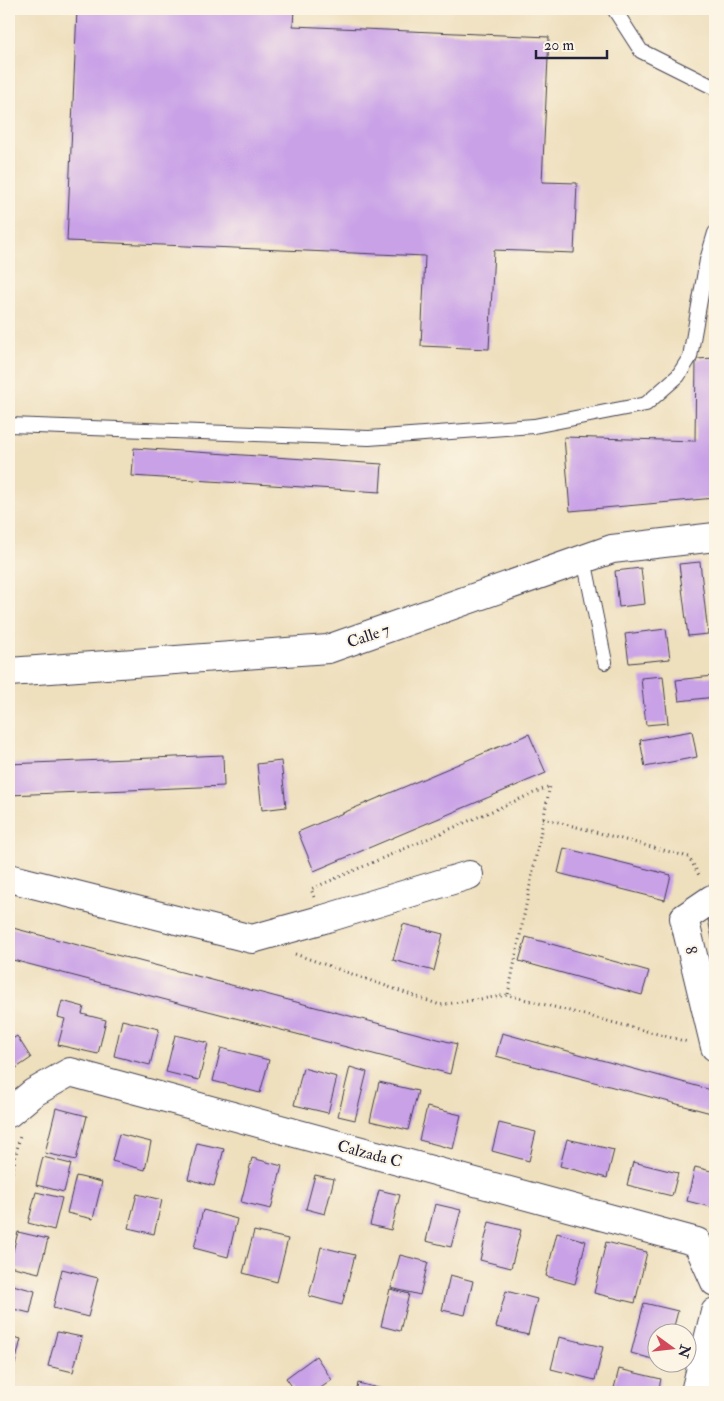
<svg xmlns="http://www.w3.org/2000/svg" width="724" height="1401" viewBox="0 0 724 1401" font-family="'IM FELL Double Pica',serif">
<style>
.building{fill:#c9a1e7}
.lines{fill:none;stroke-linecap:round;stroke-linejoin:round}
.lane-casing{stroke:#413e4e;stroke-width:16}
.street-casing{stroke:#413e4e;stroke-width:30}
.path{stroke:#413e4e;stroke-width:3;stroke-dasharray:1 4;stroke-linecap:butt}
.lane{stroke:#fff;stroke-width:14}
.street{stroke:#fff;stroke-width:28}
.labels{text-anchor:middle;stroke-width:4;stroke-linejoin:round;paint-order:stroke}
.street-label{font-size:16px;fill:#22223b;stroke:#fcf5e5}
</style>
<rect width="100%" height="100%" fill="#fcf5e5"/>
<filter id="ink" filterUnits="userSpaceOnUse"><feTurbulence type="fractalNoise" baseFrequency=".02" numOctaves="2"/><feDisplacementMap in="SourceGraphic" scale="10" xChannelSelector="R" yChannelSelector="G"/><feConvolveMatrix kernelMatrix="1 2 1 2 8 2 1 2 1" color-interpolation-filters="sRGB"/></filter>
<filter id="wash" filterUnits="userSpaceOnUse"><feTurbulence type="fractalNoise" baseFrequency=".0096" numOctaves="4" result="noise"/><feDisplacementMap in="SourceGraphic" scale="20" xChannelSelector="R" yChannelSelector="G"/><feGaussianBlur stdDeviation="1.12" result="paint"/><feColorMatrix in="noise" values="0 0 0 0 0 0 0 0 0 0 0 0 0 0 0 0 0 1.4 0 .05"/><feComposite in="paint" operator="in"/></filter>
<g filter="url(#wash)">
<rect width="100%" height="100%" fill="#eedfbd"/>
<g id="blocks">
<path class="building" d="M77 9H294L293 26 549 37 542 182 577 183 574 253 494 250 489 349 421 346 425 256 67 241Z
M715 358V498L570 511 564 437 695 441 696 359Z
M134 448 382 464 380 492 132 476Z
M700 562 708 634 688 636 679 564Z
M641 568 645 604 619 607 615 571Z
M666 629 670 659 629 663 625 634Z
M663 676 668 723 646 725 641 678Z
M713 676 715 697 679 701 676 680Z
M692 731 697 757 645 767 640 740Z
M529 734 546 773 314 871 298 832Z
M223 755 224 786 9 795V764Z
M281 761 286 807 262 810 257 764Z
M564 848 671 875 665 900 558 873Z
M715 918V948H714L708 919Z
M403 924 443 934 434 971 393 960Z
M9 927 457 1044 450 1074 9 959Z
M526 937 649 971 642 995 519 961Z
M62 1001 84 1007 82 1014 106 1020 98 1054 58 1045 65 1019 58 1017Z
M122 1020 159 1029 150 1065 114 1056Z
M502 1033 715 1091V1098L711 1113 496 1056Z
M175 1035 208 1043 199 1080 166 1072Z
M17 1036 31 1058 9 1073V1041Z
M221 1048 269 1060 260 1093 213 1081Z
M350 1067 367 1072 355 1120 338 1116Z
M303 1068 337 1077 328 1113 294 1105Z
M379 1082 418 1091 408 1130 370 1121Z
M427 1107 461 1115 453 1149 419 1140Z
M56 1108 87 1116 76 1160 45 1153Z
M499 1123 536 1132 529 1161 492 1151Z
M119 1134 151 1142 145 1170 112 1161Z
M567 1139 614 1150 607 1178 560 1166Z
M197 1143 224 1149 214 1186 188 1179Z
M43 1157 71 1164 64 1192 36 1185Z
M252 1158 282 1166 271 1209 241 1202Z
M633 1162 678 1173 672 1196 627 1185Z
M695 1167 715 1172V1208L687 1201Z
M315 1175 334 1179 325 1214 306 1209Z
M76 1176 102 1182 93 1219 67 1213Z
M379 1190 400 1195 391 1230 370 1225Z
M36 1192 62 1198 54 1230 28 1223Z
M137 1194 162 1200 154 1234 128 1228Z
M435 1204 461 1210 451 1247 426 1241Z
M203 1210 237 1219 228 1257 194 1248Z
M489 1222 521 1230 511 1268 480 1260Z
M254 1231 288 1239 277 1282 243 1273Z
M18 1232 48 1239 39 1273 9 1266Z
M557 1233 586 1241 575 1284 546 1276Z
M606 1242 647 1252 635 1303 594 1293Z
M321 1247 355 1255 342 1305 309 1296Z
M400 1255 428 1262 420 1295 391 1288Z
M62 1269 98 1278 88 1317 53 1308Z
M450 1275 473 1281 465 1315 442 1310Z
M9 1284 35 1291 30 1313 9 1308Z
M390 1289 409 1294 400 1331 381 1326Z
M506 1291 537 1299 528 1335 496 1327Z
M644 1303 678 1311 672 1334H656V1360L631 1353Z
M57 1332 82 1337 73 1372 48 1366Z
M9 1336 21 1339 13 1372 9 1371Z
M559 1337 603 1347 595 1380 551 1369Z
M316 1356 332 1380 315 1392H296L286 1378Z
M619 1369 661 1379 658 1392H613Z
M358 1383 386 1390 385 1392H356Z"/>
</g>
</g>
<g filter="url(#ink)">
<use href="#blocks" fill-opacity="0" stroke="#413e4e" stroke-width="1"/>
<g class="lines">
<defs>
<path id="lane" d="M614 9 641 51 715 88
M9 425 369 438 534 426 646 404 678 376 690 357 707 260 715 233
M584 559 605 662"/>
<path id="street" d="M9 672 328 649 612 549 715 537
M9 878 252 939 324 919 469 875
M715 899H712L684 918 715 1047
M9 1113 33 1093 70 1072 697 1242 715 1282
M695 1392 715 1312"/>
</defs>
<use href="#lane" class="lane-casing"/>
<use href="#street" class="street-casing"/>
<path class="path" d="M543 818 689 857 700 877
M314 897 311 889 550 786 508 995
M295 954 440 1005 508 995 688 1042
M9 1187 20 1136"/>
<use href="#lane" class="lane"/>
<use href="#street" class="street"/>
</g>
</g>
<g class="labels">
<g class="street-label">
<text transform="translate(368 635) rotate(-19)" y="6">Calle 7</text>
<text transform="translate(692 950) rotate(77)" y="6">8</text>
<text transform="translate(370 1153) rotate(15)" y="6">Calzada C</text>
</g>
</g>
<rect width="724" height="1401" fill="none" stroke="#fcf5e5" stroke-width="30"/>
<g transform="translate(672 1348) rotate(105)"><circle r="24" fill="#fcf5e5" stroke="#a5a1a1"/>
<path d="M0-4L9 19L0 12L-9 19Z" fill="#d1495b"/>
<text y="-8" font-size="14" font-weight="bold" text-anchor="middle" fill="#22223b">N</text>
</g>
<path d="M536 50v8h71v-8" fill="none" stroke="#22223b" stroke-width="2.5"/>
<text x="544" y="50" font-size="15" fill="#22223b" stroke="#fcf5e5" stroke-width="4" paint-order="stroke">20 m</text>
</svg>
